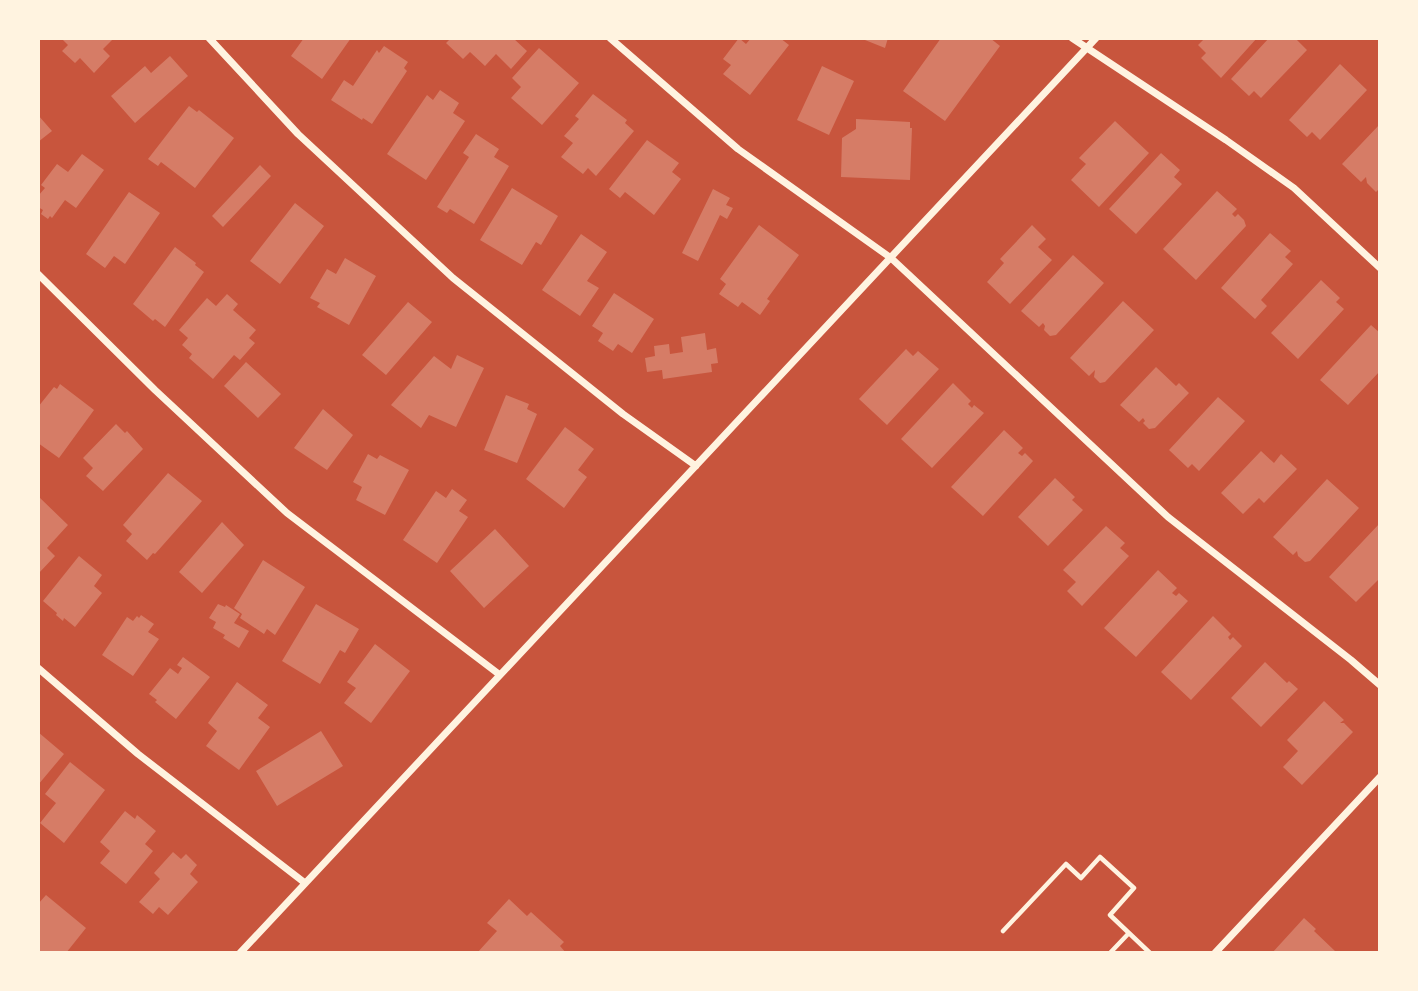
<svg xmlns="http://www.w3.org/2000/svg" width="1418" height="991" viewBox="0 0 1418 991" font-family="Mulish,sans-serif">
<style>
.building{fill:#d67c66}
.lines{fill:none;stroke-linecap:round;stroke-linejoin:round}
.path{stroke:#fff3e0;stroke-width:4.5}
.minor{stroke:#fff3e0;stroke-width:7}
</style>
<rect width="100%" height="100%" fill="#c8553d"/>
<path class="building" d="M61 38H114L103 49 110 56 94 73 80 58 75 63 62 51 68 45Z
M304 38H351L322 79 291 56Z
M451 38H513L527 51 511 69 496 54 485 66 470 52 463 59 446 43Z
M739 38 746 44 751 38H780L789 45 750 95 723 74 731 65 723 59Z
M860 38H888L885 48Z
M941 38H990L1000 46 945 121 903 91Z
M1205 38H1257L1221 78 1201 58 1206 53 1198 45Z
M1269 38H1295L1307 50 1261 98 1254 91 1249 96 1231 79Z
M384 46 408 62 404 68 407 71 372 124 363 118 362 120 331 100 344 80 353 86 377 50 379 53Z
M539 48 579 83 542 125 511 98 521 87 512 78Z
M170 56 188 76 135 123 111 96 145 66 151 73Z
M1340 64 1367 90 1320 140 1312 132 1307 137 1289 120Z
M822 66 854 81 829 135 797 120Z
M440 90 459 103 453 113 465 121 426 180 387 154 427 95 433 100Z
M593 94 627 120 625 123 634 131 596 176 588 168 583 174 561 157 573 143 564 136 579 119 575 116Z
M189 106 197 112 199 110 234 138 195 188 161 162 158 166 148 159Z
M38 115 52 131 38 142Z
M856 119 910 122V128H912L910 180 841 177 842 138 856 129Z
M1115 121 1149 153 1099 207 1071 180 1086 164 1079 158Z
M1380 124V188L1376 192 1367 183 1366 177 1361 182 1342 164Z
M476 134 499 149 494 157 509 166 474 224 450 209 447 213 437 207 469 157 463 153Z
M647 140 679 163 672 172 681 179 654 215 625 192 620 198 609 189Z
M1161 153 1180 170 1174 177 1182 184 1136 234 1109 209Z
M82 154 104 170 76 208 65 200 52 218 50 216 48 219 41 214 43 210 38 207V196L45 188 41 185 57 164 68 172Z
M260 165 271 176 223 227 212 216Z
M512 188 558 216 541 245 536 242 522 265 480 240Z
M713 189 730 198 726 205 733 208 727 219 720 215 698 261 682 253Z
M1217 191 1237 209 1232 214 1235 217 1238 214 1244 220 1246 226 1196 280 1163 249Z
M129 192 160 213 125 264 114 256 105 268 86 254Z
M295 203 324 226 280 284 250 261Z
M759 225 799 255 767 299 770 301 760 315 742 302 738 307 719 294 726 284 720 279Z
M1032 225 1046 239 1038 247 1052 260 1010 304 987 282 1004 263 1000 259Z
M1270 233 1291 251 1285 257 1293 264 1261 300 1267 306 1255 319 1221 288Z
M581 234 607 252 587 281 599 288 580 316 542 290Z
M175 247 196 263 195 265 204 272 165 327 155 319 153 321 133 304Z
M1073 255 1104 283 1056 335 1050 336 1044 330 1045 326 1043 323 1039 327 1021 311Z
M345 258 376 276 349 325 317 307 320 303 310 298 327 269 336 274Z
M1321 280 1340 298 1336 302 1344 309 1298 359 1271 333Z
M614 293 654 319 632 353 618 344 613 351 598 341 603 333 592 326Z
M227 294 238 304 233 310 256 330 249 338 255 343 240 360 234 355 213 379 189 358 192 354 182 345 188 338 179 330 207 298 216 306Z
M1123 301 1154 330 1105 382 1100 383 1094 377 1095 370 1089 376 1070 358Z
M408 302 432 322 386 375 362 355Z
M1371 325 1380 333V371L1348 405 1320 380Z
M705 333 707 350 716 348 718 363 711 364 712 372 663 379 662 370 647 372 645 358 655 356 654 346 669 344 670 354 683 352 681 337Z
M906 349 913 356 918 351 939 369 887 425 859 399Z
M457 355 484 368 456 427 429 415 421 428 391 405 434 356 451 369Z
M246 362 281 394 258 418 224 386Z
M1156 367 1176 386 1179 383 1189 393 1155 428 1149 429 1143 423 1145 421 1143 418 1139 422 1120 405Z
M953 383 971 401 968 404 972 408 974 405 984 413 932 468 901 439Z
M60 384 94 410 59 458 38 443V407L54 387 57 389Z
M506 395 529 404 527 409 537 414 517 463 484 450Z
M1218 397 1245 421 1199 471 1192 464 1188 468 1169 450Z
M323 409 353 435 327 470 294 448Z
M116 424 125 433 127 431 143 449 103 491 86 476 93 468 83 458Z
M565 427 594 449 578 470 587 477 564 508 526 479Z
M1004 430 1023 448 1018 453 1022 456 1025 453 1033 461 983 516 951 487Z
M1261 451 1274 463 1281 454 1297 469 1264 503 1259 498 1243 514 1221 493Z
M368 454 377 459 380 455 409 470 385 515 356 500 362 487 353 482Z
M168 473 202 501 155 554 153 553 147 560 126 541 132 534 123 525Z
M1055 478 1075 497 1072 500 1083 510 1048 546 1018 517Z
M1327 479 1359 508 1310 561 1305 562 1298 556 1297 551 1293 555 1273 537Z
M452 489 467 500 459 511 468 517 437 563 403 540 436 491 446 498Z
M38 496 68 525 47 548 55 556 38 574Z
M222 522 244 545 202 593 179 572Z
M1380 523V578L1356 602 1329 577Z
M1106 526 1125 543 1120 548 1129 556 1082 606 1067 591 1076 582 1063 570Z
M495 529 529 566 484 608 450 571Z
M79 556 102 575 94 586 102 593 75 627 64 618 63 621 56 615 57 613 43 601Z
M263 560 305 587 275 635 267 629 264 634 240 618 242 614 234 608Z
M1158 570 1177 588 1172 593 1176 596 1179 593 1188 601 1136 657 1104 628Z
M218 604 225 607 226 605 240 614 234 623 249 631 239 648 223 638 225 635 213 628 216 622 209 618Z
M316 604 359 629 345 653 340 650 320 684 282 661Z
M141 615 154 624 148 632 159 639 133 676 102 655 127 617 133 621 137 616 139 618Z
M1213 616 1231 634 1228 637 1230 640 1233 637 1242 646 1191 700 1161 672Z
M375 644 410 671 371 723 344 703 356 688 347 682Z
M183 657 210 677 176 719 155 702 157 700 149 694 170 668 178 674 182 668 177 665Z
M1265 662 1287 683 1289 681 1298 689 1261 727 1231 698Z
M237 682 268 705 258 718 270 727 239 770 206 746 217 731 208 723Z
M1324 701 1344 720 1340 723H1344L1353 732 1302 785 1283 767 1298 751 1287 740Z
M321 731 343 766 277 806 256 771Z
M38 732 64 754 38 785Z
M70 762 105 790 64 843 40 823 56 803 45 794Z
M125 811 135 819 137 815 156 831 145 844 153 851 126 884 100 863 110 851 100 842Z
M173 852 181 859 186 854 197 865 190 874 198 882 168 915 159 907 153 914 139 902 160 879 154 873Z
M46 895 86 928 66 953H38V904Z
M509 899 527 916 531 912 564 942 560 946 566 953H477L497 931 487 923Z
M1304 918 1316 929 1314 931 1335 951 1272 953Z"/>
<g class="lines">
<path class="path" d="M1003 931 1066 864 1081 878 1100 857 1134 888 1110 915 1150 953
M1110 953 1129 933"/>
<path class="minor" d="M209 38 298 134 453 278 623 414 696 466
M610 38 738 149 891 258 1168 517 1351 660 1380 685
M1072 38 1226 140 1294 188 1380 268
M38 274 155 390 287 513 500 675
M38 668 138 754 305 883
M240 953 1096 38
M1215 953 1380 777"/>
</g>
<rect width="1418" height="991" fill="none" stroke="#fff3e0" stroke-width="80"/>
</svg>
